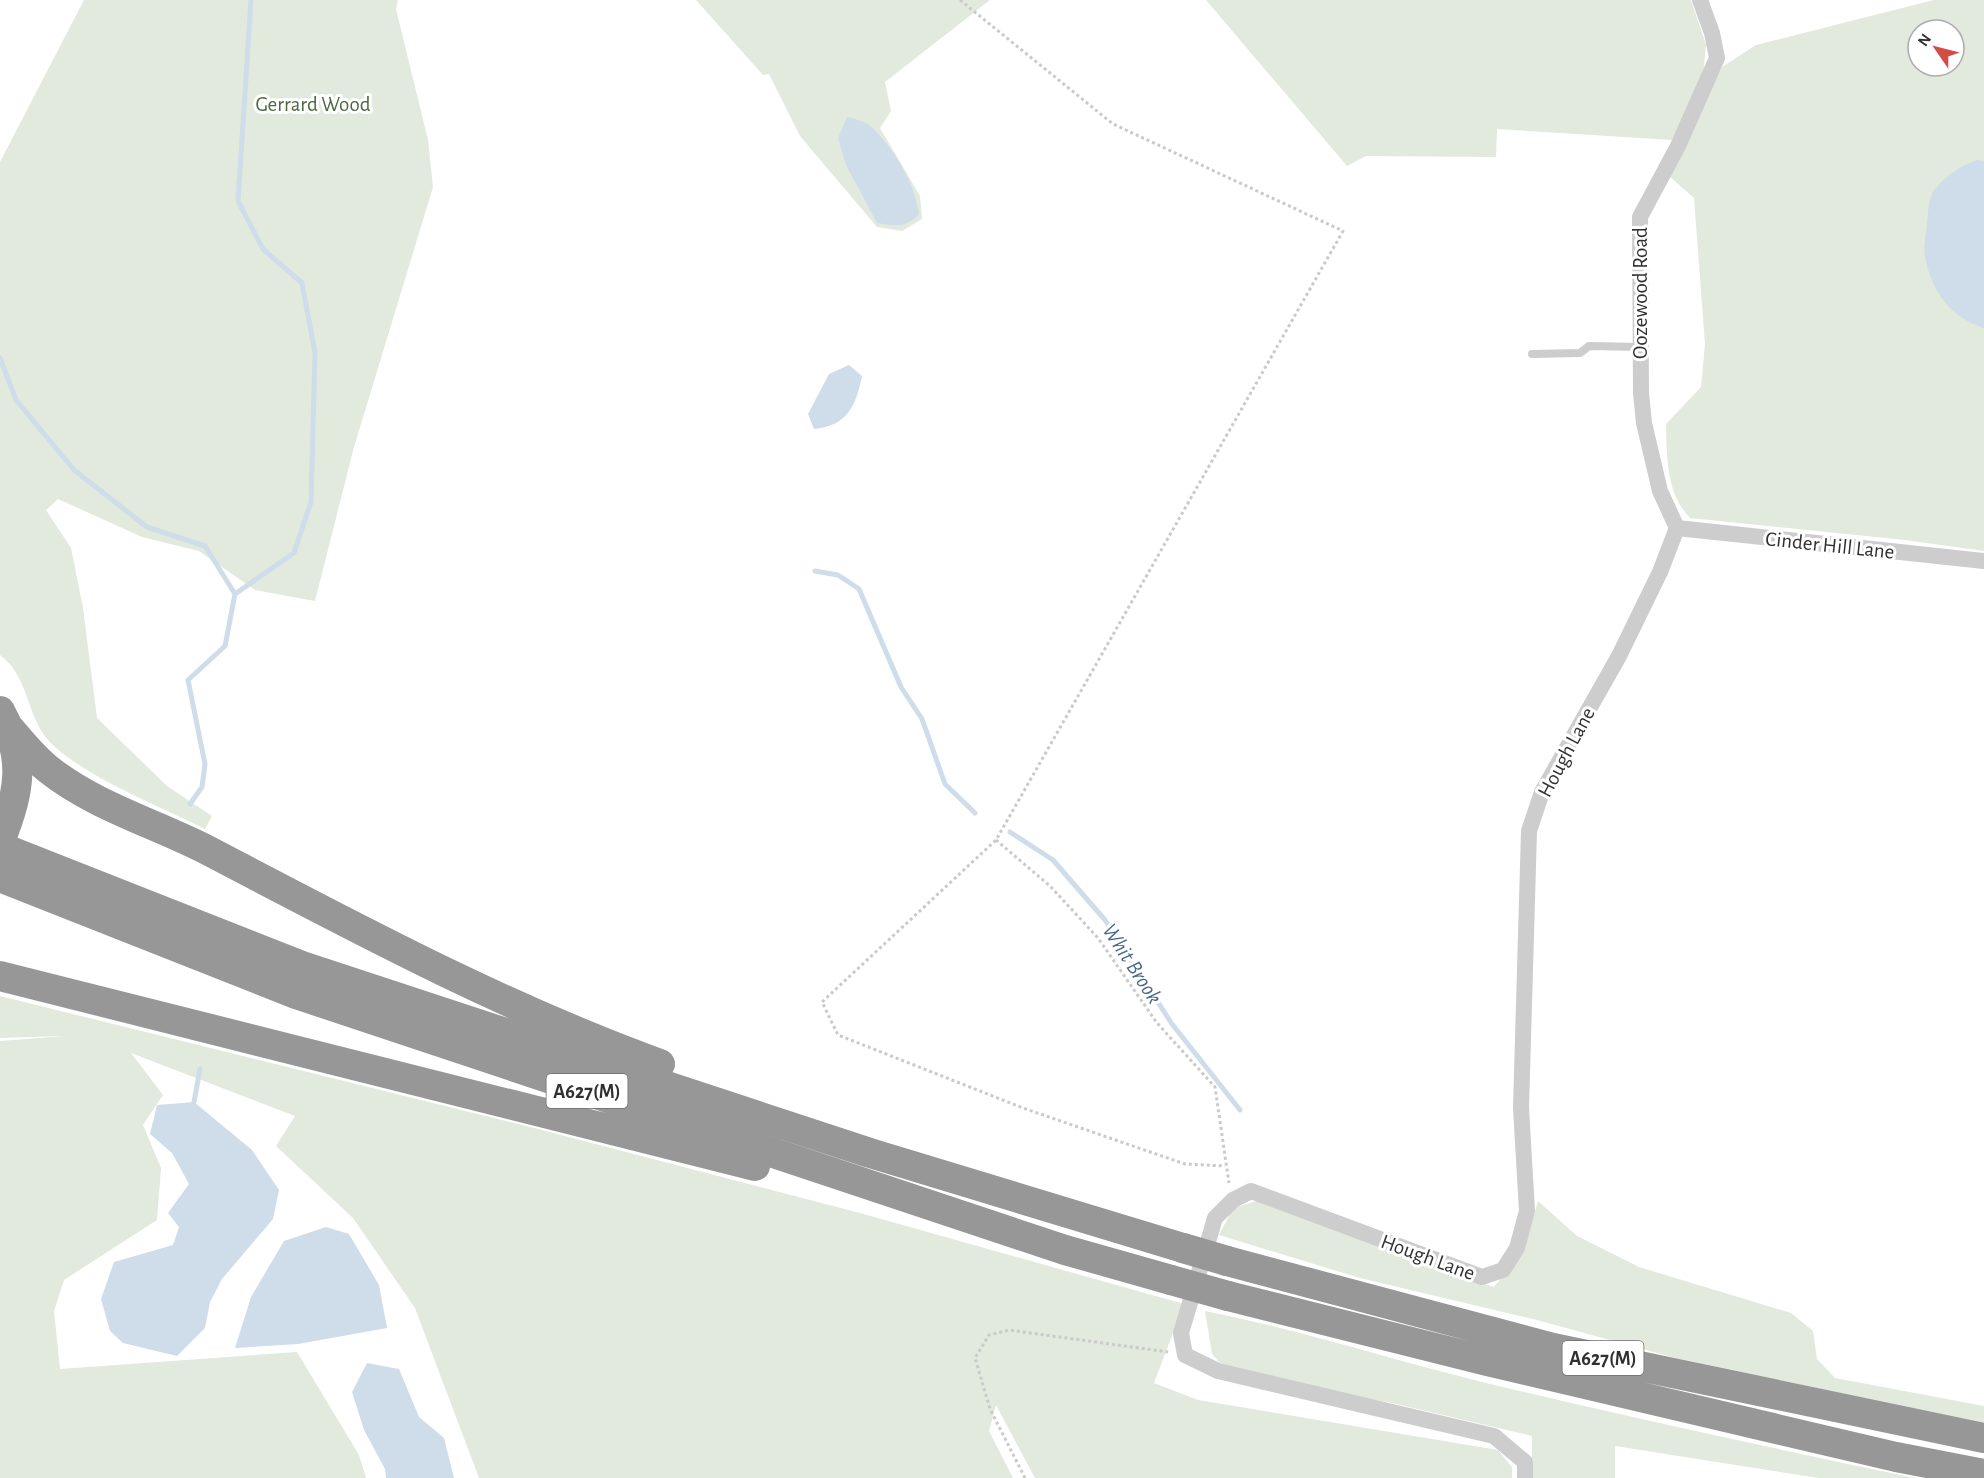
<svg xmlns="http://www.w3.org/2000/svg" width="1984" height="1478" viewBox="0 0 1984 1478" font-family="'Alegreya Sans',sans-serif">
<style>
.green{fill:#e2e9dd;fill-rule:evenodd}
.water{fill:#cfdce9}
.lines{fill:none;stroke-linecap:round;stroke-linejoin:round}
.stream{stroke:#cfdce9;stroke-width:5}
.path{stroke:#cacaca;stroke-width:3;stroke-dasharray:3 3;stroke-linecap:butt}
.lane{stroke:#cdcdcd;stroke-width:8}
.street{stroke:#cdcdcd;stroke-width:16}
.highway{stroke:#979797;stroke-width:30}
.highway-bridge{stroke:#979797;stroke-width:30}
.labels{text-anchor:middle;stroke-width:6;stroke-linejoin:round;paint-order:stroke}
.shield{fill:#fff;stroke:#6e6e6e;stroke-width:1.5}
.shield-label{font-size:20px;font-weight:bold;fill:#303030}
.park-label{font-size:21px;fill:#4f6842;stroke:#fff}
.street-label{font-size:21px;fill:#303030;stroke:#fff}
.water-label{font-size:22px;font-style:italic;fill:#46688a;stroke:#fff}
</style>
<rect width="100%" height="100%" fill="#fff"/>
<path class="green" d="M84 0H398L396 9 428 140 433 187 354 447 315 601 255 590 199 551 142 537 58 499 46 510 71 548 83 608 97 718 167 786 212 816 205 829C160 806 82 776 49 741 27 718 29 676 0 655V162Z
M696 0H990L885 82 891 111 880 128 920 196 922 219 902 231 877 227 800 136 769 74 763 75Z
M1206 0H1691L1706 45 1703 75 1672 140 1497 129 1496 157 1366 156 1347 166Z
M1934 0H1984V551L1905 540 1690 518C1666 493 1667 458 1666 424L1701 387 1705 344 1694 198 1669 176 1722 67 1756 45ZM1918 30H1954V66H1918Z
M0 996 538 1129 860 1213 1184 1304 1154 1383 1198 1400 1498 1450 1512 1467V1478H1035L996 1405 989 1431 1013 1478H479L415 1308 353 1218 276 1146 295 1116 131 1053 163 1095 143 1125 161 1168 157 1220 64 1280 54 1311 60 1369 297 1352 359 1455 366 1478H0V1041L65 1036 0 1038Z
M1257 1201C1338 1225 1413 1263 1494 1287L1523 1251 1538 1201 1577 1236 1639 1267 1791 1313 1813 1331 1817 1359 1835 1378 1984 1406V1424L1672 1357 1537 1320 1360 1278 1219 1235 1233 1208Z
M1205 1311C1300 1330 1392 1360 1486 1383 1628 1417 1772 1448 1915 1478H1818L1615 1446V1478H1532V1436L1392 1403 1276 1382 1220 1363 1212 1354Z"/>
<path class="water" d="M847 117C854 119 864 121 869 125 893 146 915 183 919 214 906 228 896 226 877 223L846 165 838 138Z
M1977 160 1984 161V328C1950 317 1932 292 1925 257 1923 248 1926 234 1927 225 1928 213 1928 198 1935 189 1946 175 1961 166 1977 160Z
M849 365 862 376C856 406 847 426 814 429L808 414 829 374Z
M194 1102 252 1150 279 1190 273 1219 222 1279 210 1302 205 1328 177 1356 123 1343 110 1331 101 1299 114 1262 173 1245 179 1227 168 1213 189 1184 172 1153 150 1134 157 1105Z
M326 1227 349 1234 379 1285 387 1328 298 1344 235 1348 251 1297 284 1241Z
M367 1363 399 1369 419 1417 444 1438 454 1478H386L385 1469 364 1430 352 1392Z"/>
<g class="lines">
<path class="stream" d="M0 358 16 400 74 470 147 527 205 546 235 594
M815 571 838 575 859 589 901 687 922 719 945 784 975 813
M190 804 202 787 205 764 188 680 225 646 235 594 294 553 311 502 315 353 302 283 263 249 238 201 251 0
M1010 832 1053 860 1105 920 1172 1024 1240 1110
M194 1102 200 1069"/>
<path class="path" d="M960 0 1113 124 1343 231 996 840 822 1002 838 1035 1023 1108 1185 1164 1225 1166
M996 840 1050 886 1098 938 1157 1023 1215 1087 1229 1183
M1025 1478 990 1409 975 1358 989 1335 1009 1330 1168 1352"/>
<path class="lane" d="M1532 354 1580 353 1589 346 1641 347"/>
<path class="street" d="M1677 528 1660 491 1644 423 1641 393 1640 217 1678 146 1717 58 1712 33 1700 0
M1677 528 1984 561
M1525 1478V1462L1494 1436 1218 1371 1185 1355 1181 1333 1215 1218 1233 1200 1251 1191 1482 1277 1503 1270 1517 1248 1527 1211 1521 1108 1529 831 1542 792 1619 656 1660 572 1677 528"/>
<path class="highway" d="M0 711C26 757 20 793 0 841
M10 729C22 743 34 758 48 769 94 806 157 824 209 851 356 928 503 1007 660 1064
M0 847 302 966 870 1153 1183 1248
M0 877 296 994 1065 1250 1171 1280
M0 976 755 1166
M1227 1261 1553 1348 1984 1438
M1228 1296 1487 1361 1896 1457 1984 1474"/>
<path class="highway-bridge" d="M1183 1248 1227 1261
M1171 1280 1228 1296"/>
</g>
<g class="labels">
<g class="shield">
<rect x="546.5" y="1074" width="81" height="34" rx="4.5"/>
<rect x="1562.5" y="1341" width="81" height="34" rx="4.5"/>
</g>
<g class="shield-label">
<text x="587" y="1098">A627(M)</text>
<text x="1603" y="1365">A627(M)</text>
</g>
<g class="park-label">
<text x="313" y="111">Gerrard Wood</text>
</g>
<g class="street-label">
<text transform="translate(1640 293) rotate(-90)" y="7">Oozewood Road</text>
<text transform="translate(1830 545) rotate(6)" y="7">Cinder Hill Lane</text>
<text transform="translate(1566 752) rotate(-62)" y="7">Hough Lane</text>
<text transform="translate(1428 1257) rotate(20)" y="7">Hough Lane</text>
</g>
<g class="water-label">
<text transform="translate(1133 963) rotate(57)" y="8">Whit Brook</text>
</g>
</g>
<g transform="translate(1936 48) rotate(305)"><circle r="28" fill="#ffffff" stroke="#acacac" stroke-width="1.5"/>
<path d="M0-4.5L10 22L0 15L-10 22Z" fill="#d34d47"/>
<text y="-9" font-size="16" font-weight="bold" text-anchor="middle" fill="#303030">N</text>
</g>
</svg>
